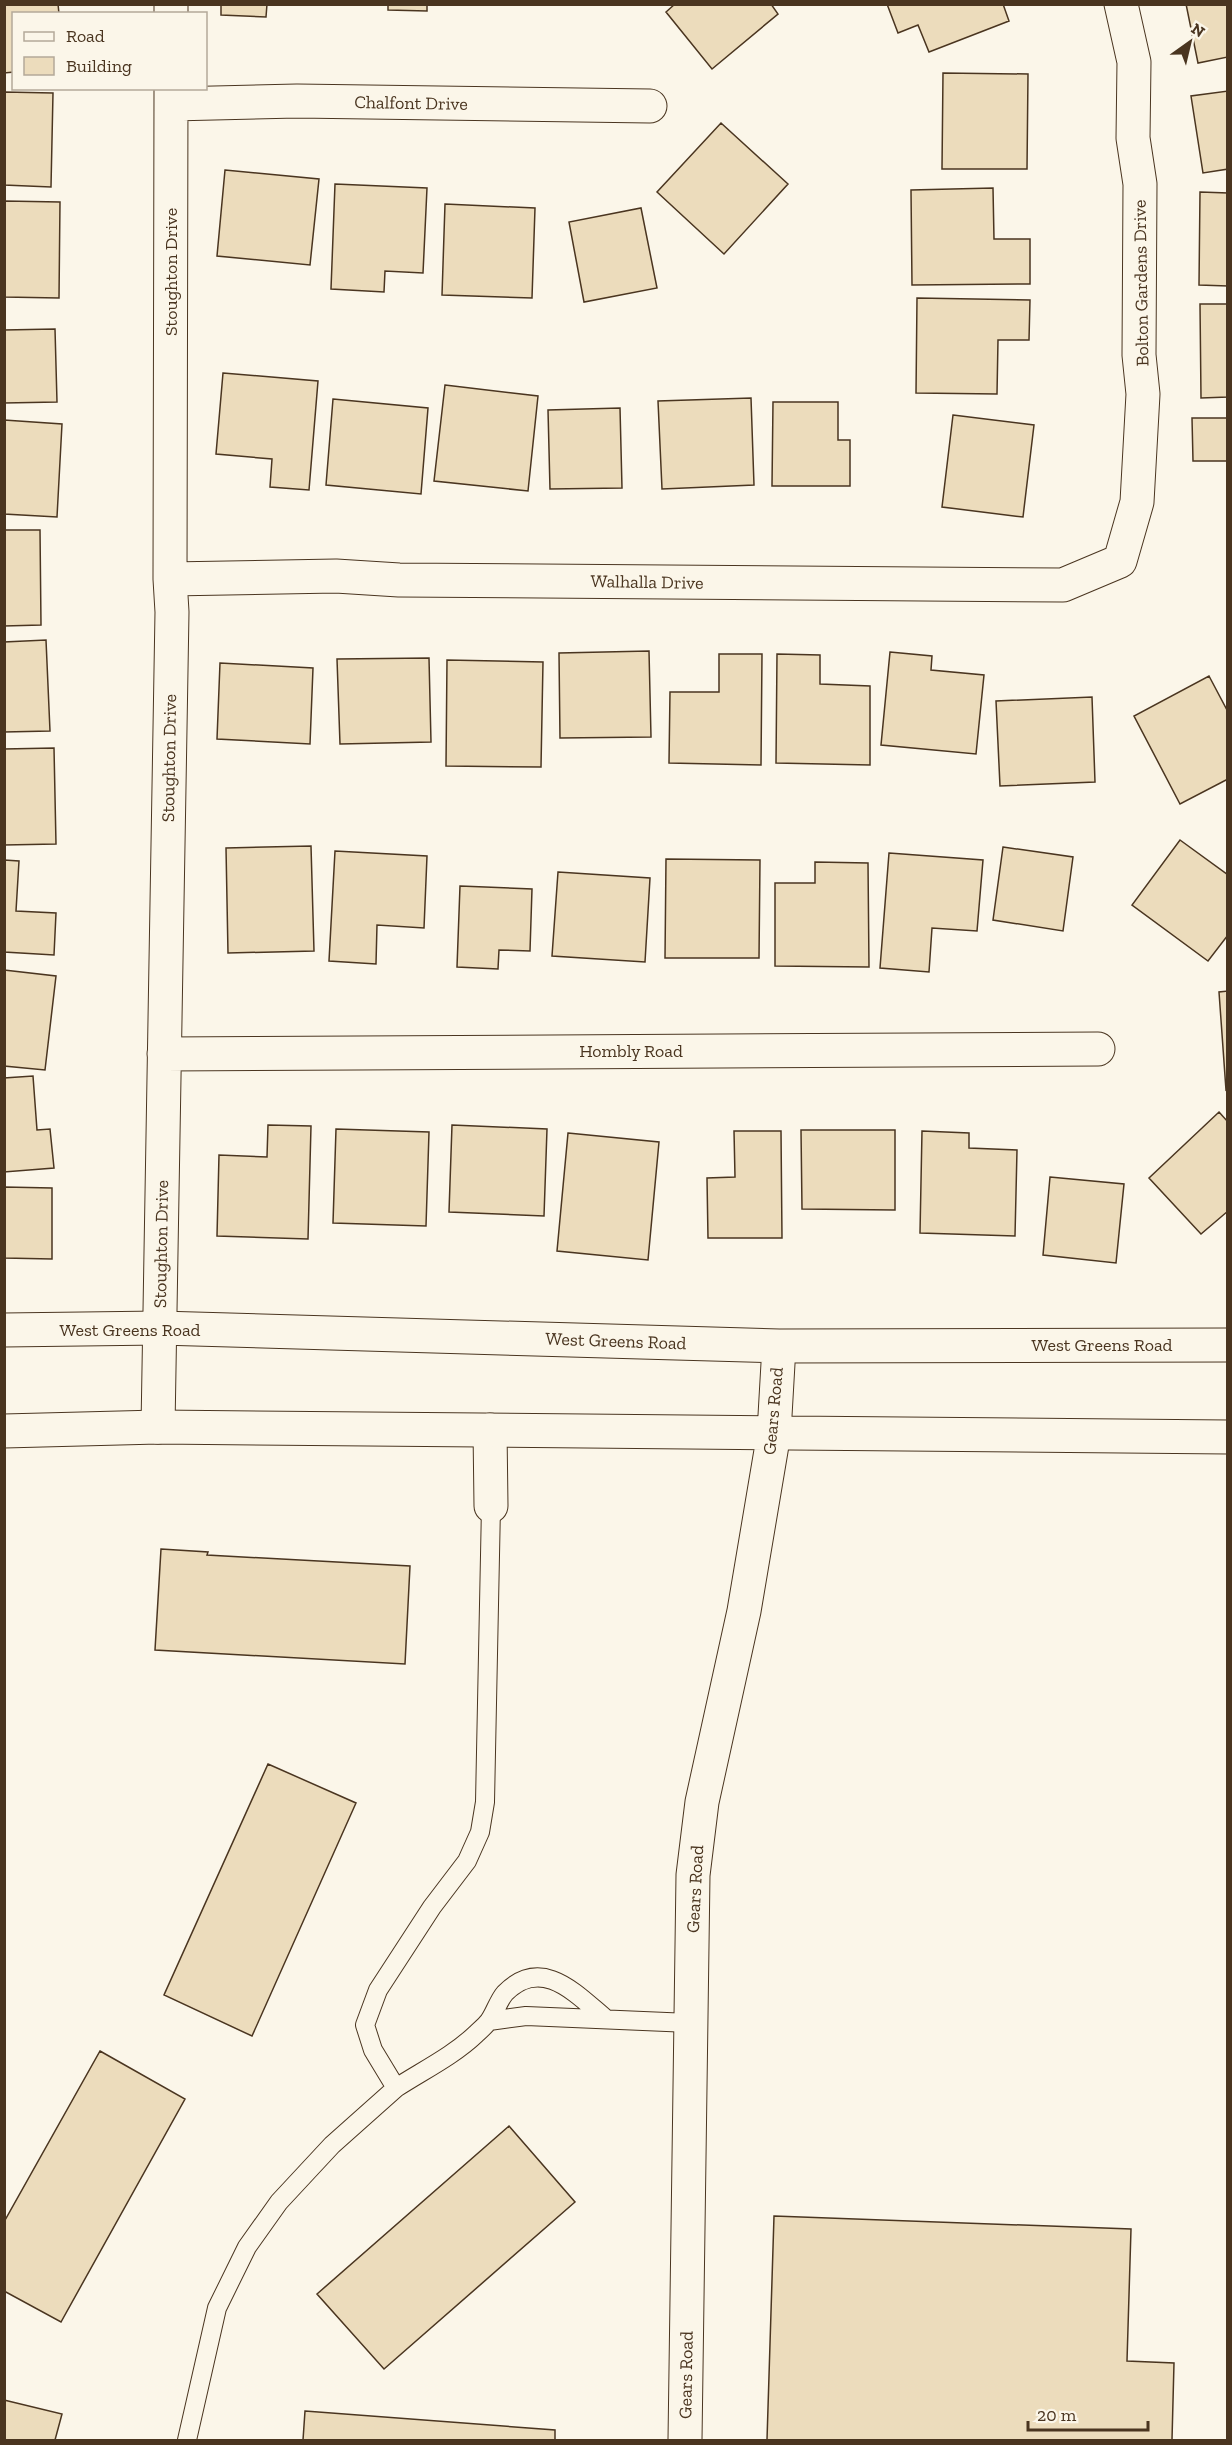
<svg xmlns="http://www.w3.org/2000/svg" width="1232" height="2445" viewBox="0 0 1232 2445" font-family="'Zilla Slab',serif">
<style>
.building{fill:#ecdcbc;stroke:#4a3520;stroke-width:1.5}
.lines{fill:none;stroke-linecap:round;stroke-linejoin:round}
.service-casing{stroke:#4a3520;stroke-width:20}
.minor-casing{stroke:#4a3520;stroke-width:35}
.secondary-casing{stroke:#4a3520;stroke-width:35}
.service{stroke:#fbf6e9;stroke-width:18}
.minor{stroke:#fbf6e9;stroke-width:33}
.secondary{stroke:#fbf6e9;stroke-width:33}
.labels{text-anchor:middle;stroke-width:4.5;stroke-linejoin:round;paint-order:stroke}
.street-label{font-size:18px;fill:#4a3520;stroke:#fbf6e9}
</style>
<rect width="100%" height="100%" fill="#fbf6e9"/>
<path class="building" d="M4 4H58L59 14H14V72L4 73Z
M221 4H267L266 17 221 15Z
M388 4H427V11L388 10Z
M675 4H771L778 14 712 69 666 12Z
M887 4H1003L1009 21 929 52 918 25 898 33Z
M1186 4H1228V57L1198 63Z
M943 73 1028 74 1027 169H942Z
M1228 91V169L1203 173 1191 96Z
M4 92 53 93 51 187 4 185Z
M721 123 788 184 724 254 657 192Z
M225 170 319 179 310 265 217 256Z
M335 184 427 188 423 273 385 271 384 292 331 289Z
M993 188 994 239H1030V284L912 285 911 190Z
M1200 192 1228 193V286L1199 285Z
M4 201 60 202 59 298 4 297Z
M445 204 535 208 532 298 442 295Z
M641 208 657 288 584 302 569 222Z
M917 298 1030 300 1029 340H998L997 394 916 393Z
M1200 304H1228V397L1201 398Z
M55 329 57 402 4 403V330Z
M223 373 318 381 309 490 270 487 272 459 216 454Z
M445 385 538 396 528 491 434 481Z
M751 398 754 485 662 489 658 401Z
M333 399 428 408 421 494 326 485Z
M773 402H838V440H850V486H772Z
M620 408 622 488 550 489 548 410Z
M953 415 1034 425 1023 517 942 507Z
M1192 418H1228V461H1193Z
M4 420 62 424 57 517 4 514Z
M4 530H40L41 625 4 626Z
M46 640 50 731 4 732V642Z
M649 651 651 737 560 738 559 653Z
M890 652 932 656 931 670 984 675 976 754 881 745Z
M719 654H762L761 765 669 763 670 692H719Z
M777 654 820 655V684L870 686V765L776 763Z
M429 658 431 742 340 744 337 659Z
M447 660 543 662 541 767 446 766Z
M220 663 313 668 310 744 217 739Z
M1209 676 1228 712V779L1180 804 1134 716Z
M1092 697 1095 782 1000 786 996 701Z
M54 748 56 844 4 845V749Z
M1180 840 1228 875V935L1208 961 1132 905Z
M311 846 314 951 228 953 226 848Z
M1003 847 1073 857 1063 931 993 920Z
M335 851 427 856 424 928 377 925 376 964 329 961Z
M889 853 983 860 977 931 932 928 929 972 880 968Z
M666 859 760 860 759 958H665Z
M4 860 19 861 16 911 56 913 54 955 4 952Z
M815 862 868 863 869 967 775 966V883H815Z
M558 872 650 878 645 962 552 956Z
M460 886 532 889 530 951 499 950 498 969 457 967Z
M4 970 56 976 45 1070 4 1066Z
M1228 991V1089L1226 1090 1219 992Z
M33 1076 37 1130 50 1129 54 1168 4 1172V1078Z
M1219 1112 1228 1122V1211L1201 1234 1149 1178Z
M268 1125 311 1126 308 1239 217 1236 219 1155 267 1157Z
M452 1125 547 1129 544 1216 449 1212Z
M336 1129 429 1132 426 1226 333 1223Z
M801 1130H895V1210L802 1209Z
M734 1131H781L782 1238H708L707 1178 735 1177Z
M922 1131 969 1133V1148L1017 1150 1015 1236 920 1233Z
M568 1133 659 1142 648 1260 557 1251Z
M1050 1177 1124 1184 1116 1263 1043 1255Z
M4 1187 52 1188V1259L4 1258Z
M161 1549 208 1552 207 1555 410 1566 405 1664 155 1650Z
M268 1764 356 1803 252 2036 164 1995Z
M100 2051 185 2099 61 2322 4 2291V2222Z
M509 2126 575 2202 384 2369 317 2294Z
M774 2216 1131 2229 1127 2361 1174 2363 1172 2440H1174H767Z
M4 2400 62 2414 55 2440H4Z
M305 2411 555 2430V2440H303Z"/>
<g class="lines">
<defs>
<path id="service" d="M491 1506 485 1802 480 1832 467 1861 432 1907 378 1990 365 2025 373 2050 396 2088C422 2071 453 2056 476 2034 480 2030 485 2026 489 2021 495 2013 498 2001 505 1993 542 1956 575 1993 606 2019
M489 2021 526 2016 690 2023
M187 2440 217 2308 247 2247 279 2202 332 2145 396 2088"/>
<path id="minor" d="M171 4V14
M172 104 297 101 650 106
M170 579 336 576 399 580 1063 585 1120 561 1137 502 1143 394 1139 355 1140 184 1133 138 1134 62 1121 4
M164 1054 1098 1049
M158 1427 172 612 170 579 171 88
M490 1430 491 1506"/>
<path id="secondary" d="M4 1330 160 1328 779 1346 1228 1345
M4 1431 158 1427 1228 1437
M685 2440 693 1875 702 1802 744 1611 774 1433 779 1346"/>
</defs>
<use href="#service" class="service-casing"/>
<use href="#minor" class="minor-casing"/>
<use href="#secondary" class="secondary-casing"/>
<use href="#service" class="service"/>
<use href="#minor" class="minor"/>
<use href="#secondary" class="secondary"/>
</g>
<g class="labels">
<g class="street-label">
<text transform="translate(411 103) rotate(1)" y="6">Chalfont Drive</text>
<text transform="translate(171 272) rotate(-90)" y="6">Stoughton Drive</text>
<text transform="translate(1141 283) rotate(-91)" y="6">Bolton Gardens Drive</text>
<text transform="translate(647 582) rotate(1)" y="6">Walhalla Drive</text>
<text transform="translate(169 758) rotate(-89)" y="6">Stoughton Drive</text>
<text x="631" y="1057">Hombly Road</text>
<text transform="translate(161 1244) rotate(-89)" y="6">Stoughton Drive</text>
<text x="130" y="1336">West Greens Road</text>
<text transform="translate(616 1341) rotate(2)" y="6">West Greens Road</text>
<text x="1102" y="1351">West Greens Road</text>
<text transform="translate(773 1411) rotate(-85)" y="6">Gears Road</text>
<text transform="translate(695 1889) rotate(-87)" y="6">Gears Road</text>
<text transform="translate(686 2375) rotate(-89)" y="6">Gears Road</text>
</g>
</g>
<rect width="1232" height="2445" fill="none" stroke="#4a3520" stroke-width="12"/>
<rect x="12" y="12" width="195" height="78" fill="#fbf6e9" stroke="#b4a999" stroke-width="1.5"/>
<rect x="24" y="32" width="30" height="9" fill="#fbf6e9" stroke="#b4a999" stroke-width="1.5"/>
<text x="66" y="42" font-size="18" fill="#4a3520">Road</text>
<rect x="24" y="57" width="30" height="18" fill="#ecdcbc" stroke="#b4a999" stroke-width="1.5"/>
<text x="66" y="72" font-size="18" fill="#4a3520">Building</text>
<g transform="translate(1190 42) rotate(34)" stroke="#fbf6e9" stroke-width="4.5" paint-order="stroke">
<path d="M0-4.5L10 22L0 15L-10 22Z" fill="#4a3520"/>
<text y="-9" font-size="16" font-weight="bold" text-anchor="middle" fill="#4a3520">N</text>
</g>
<path d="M1028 2421v9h120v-9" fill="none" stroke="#4a3520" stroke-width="3"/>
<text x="1037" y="2421" font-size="18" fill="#4a3520" stroke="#fbf6e9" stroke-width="4.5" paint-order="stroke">20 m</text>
</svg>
